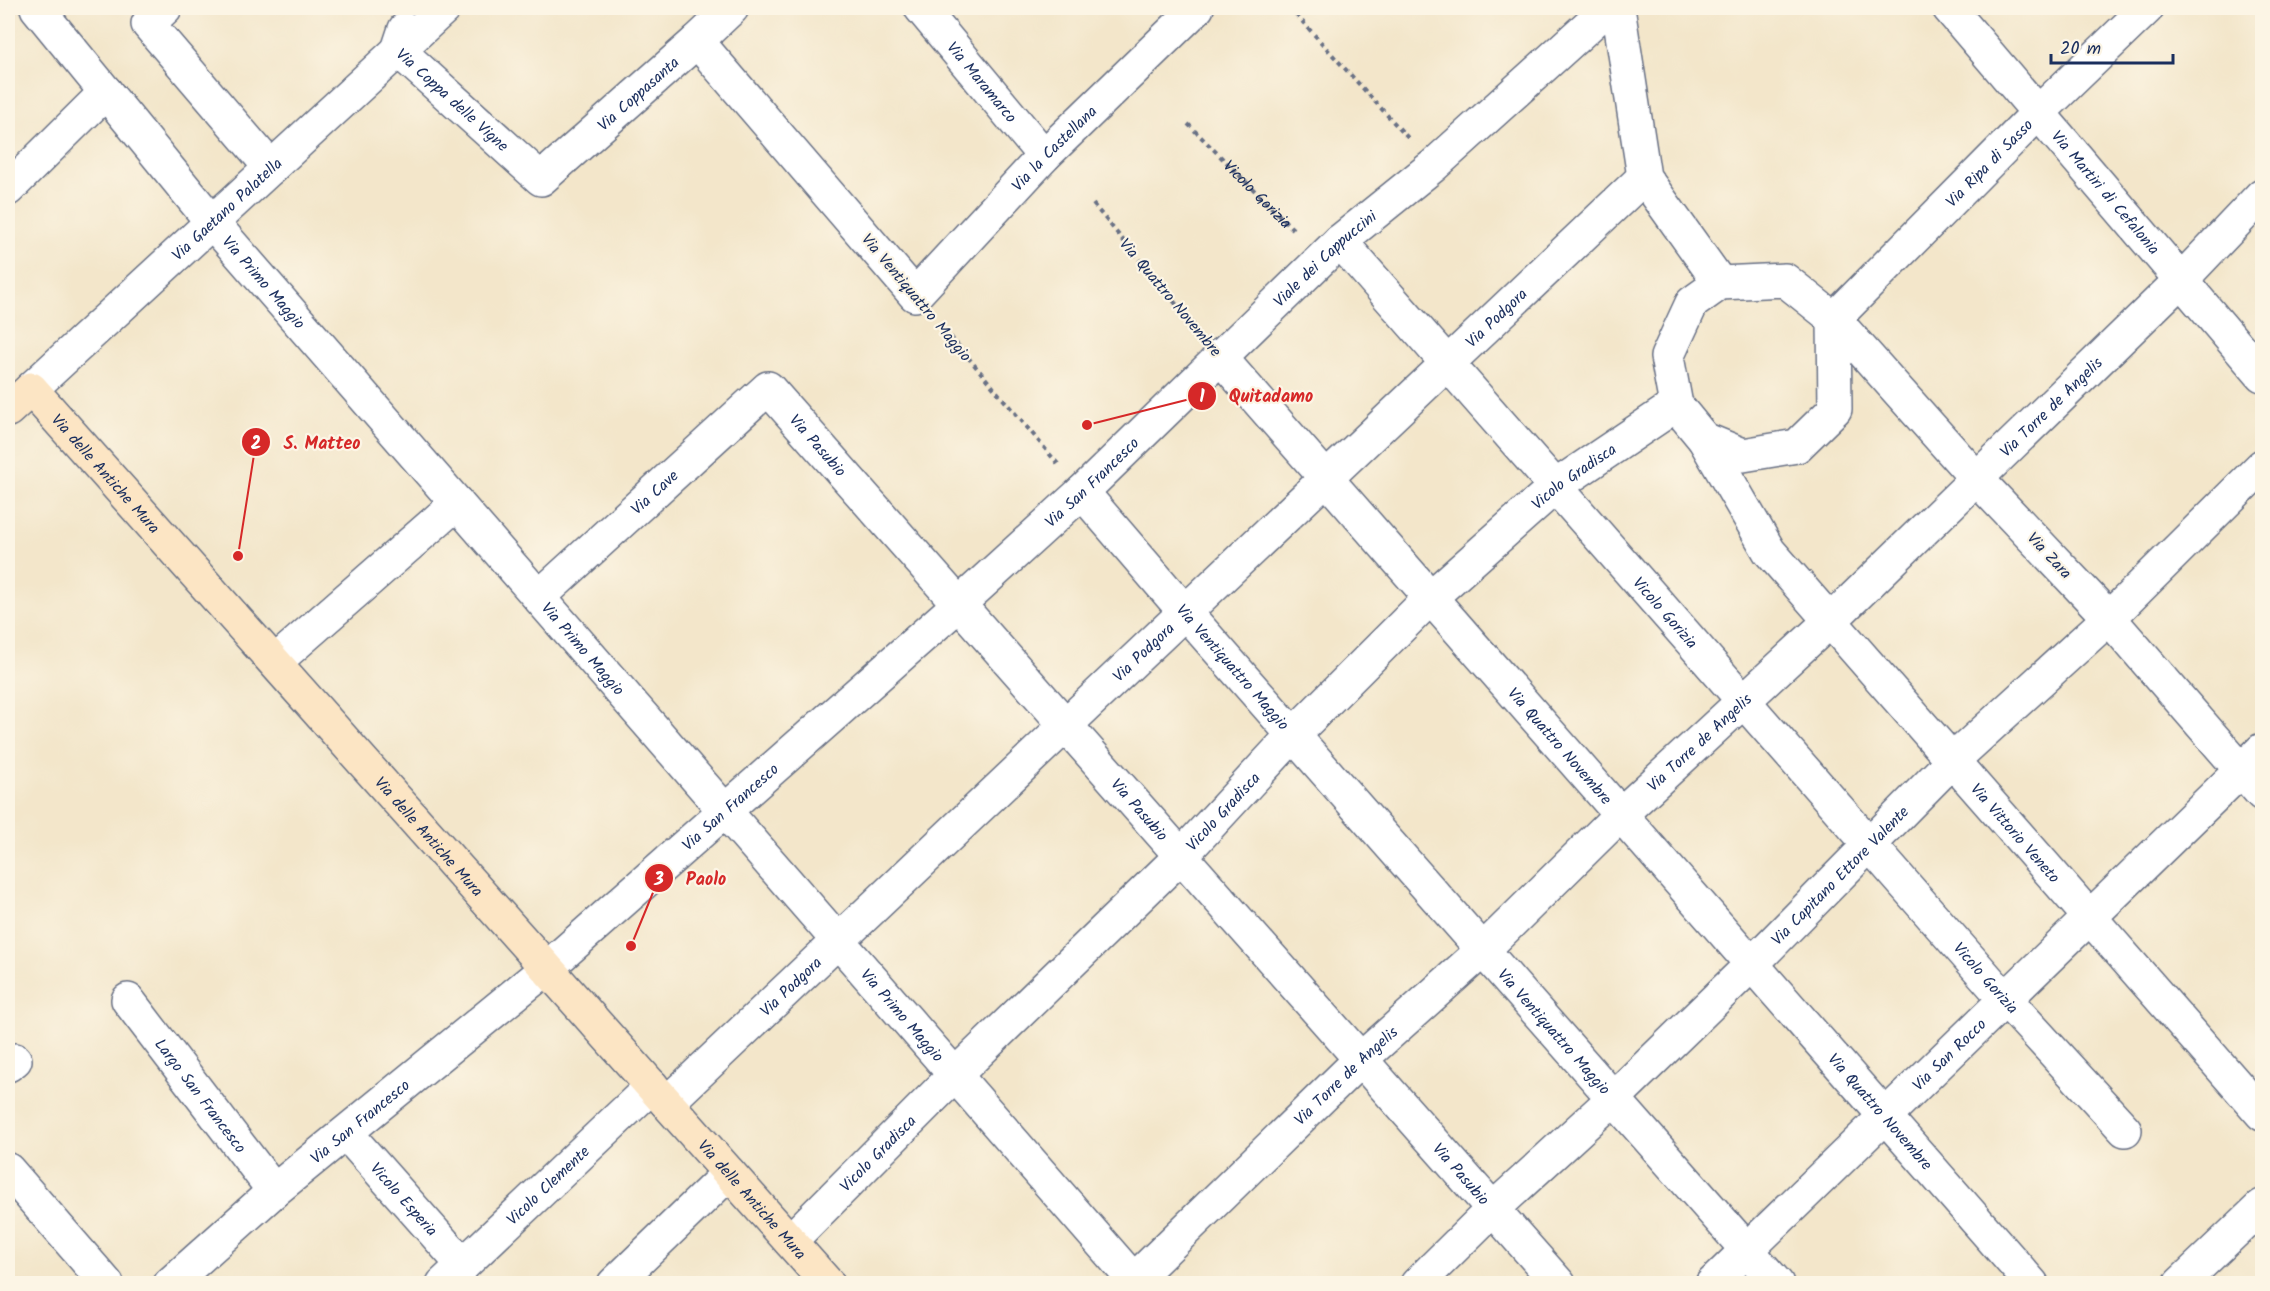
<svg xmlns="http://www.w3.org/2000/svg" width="2270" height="1291" viewBox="0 0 2270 1291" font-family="Kalam,sans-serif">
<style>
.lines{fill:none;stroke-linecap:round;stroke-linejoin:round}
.minor-casing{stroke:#676f84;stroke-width:36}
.secondary-casing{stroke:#676f84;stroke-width:36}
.path{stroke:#676f84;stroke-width:4;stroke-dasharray:4.5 4.5;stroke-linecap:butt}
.minor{stroke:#fff;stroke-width:33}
.secondary{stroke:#fce5c4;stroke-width:33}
.labels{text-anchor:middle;stroke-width:4.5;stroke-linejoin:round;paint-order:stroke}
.street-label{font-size:16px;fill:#1b2f5e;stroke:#fcf5e5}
.leader{fill:none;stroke:#d62828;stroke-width:2}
.callout-dot{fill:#d62828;stroke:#fcf5e5;stroke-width:2}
.mark-label{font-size:18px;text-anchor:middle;font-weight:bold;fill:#fff}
.callout-label{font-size:18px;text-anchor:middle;font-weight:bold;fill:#d62828;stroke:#fcf5e5;stroke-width:4.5;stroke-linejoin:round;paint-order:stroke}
</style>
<rect width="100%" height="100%" fill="#fcf5e5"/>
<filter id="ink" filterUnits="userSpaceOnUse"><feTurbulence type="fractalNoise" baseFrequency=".0167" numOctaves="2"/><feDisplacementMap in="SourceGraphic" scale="12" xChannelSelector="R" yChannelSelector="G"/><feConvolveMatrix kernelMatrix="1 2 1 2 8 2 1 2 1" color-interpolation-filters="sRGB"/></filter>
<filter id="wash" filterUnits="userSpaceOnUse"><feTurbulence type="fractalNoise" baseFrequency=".008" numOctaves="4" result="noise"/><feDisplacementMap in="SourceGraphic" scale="24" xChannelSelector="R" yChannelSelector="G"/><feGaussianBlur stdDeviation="1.35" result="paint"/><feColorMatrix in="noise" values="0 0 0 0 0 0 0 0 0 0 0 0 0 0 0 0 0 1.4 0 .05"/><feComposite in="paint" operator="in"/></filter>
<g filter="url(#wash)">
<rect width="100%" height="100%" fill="#f3e6ca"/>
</g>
<g filter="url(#ink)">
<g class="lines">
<defs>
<g id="minor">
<path id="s2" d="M37 8 212 222 1137 1284"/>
<path d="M165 8 148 24 271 168"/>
<path id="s3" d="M921 8 1044 156"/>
<path d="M1618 8 1644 177 1720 283"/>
<path id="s4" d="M1949 8 2262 375"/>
<path id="s5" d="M405 29 398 50 541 179 697 41 732 8"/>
<path id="s6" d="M697 41 915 295 1044 156 1197 8"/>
<path d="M8 189 106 92"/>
<path id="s7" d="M1340 241 2005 999 2125 1130"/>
<path id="s8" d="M1834 319 2039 112 2147 8"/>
<path id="s9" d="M1219 356 2032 1284"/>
<path id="s10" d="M31 389 444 8"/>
<path d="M1704 439 1743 455 1797 446 1835 409 1834 319"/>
<path id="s11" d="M1082 492 1185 612 1777 1284"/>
<path id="s12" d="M539 597 768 388 1559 1284"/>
<path d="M275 662 457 503"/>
<path id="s13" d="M2262 794 2109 618 1976 478 1834 319 1785 280 1720 283 1692 303 1667 357 1676 405 1704 439 1769 551 2262 1114"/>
<path id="s14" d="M128 1000 274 1191"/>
<path d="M8 1065 15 1060"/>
<path id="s15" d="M667 1103 1644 177"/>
<path id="s16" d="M346 1133 463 1265"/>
<path d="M8 1170 107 1284"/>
<path id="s17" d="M790 1241 956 1074 1181 856 1293 735 1431 597 1556 486 1676 405"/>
<path id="s18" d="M170 1284 274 1191 547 968 959 604 1082 492 1340 241 1433 166 1608 8"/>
<path id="s19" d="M443 1284 652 1086"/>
<path d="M614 1284 729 1173"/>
<path id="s20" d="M1130 1284 1360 1060 1483 950 1621 814 1830 621 2182 279 2262 195"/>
<path id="s21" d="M1417 1284 1493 1209 1614 1098 1752 964 1953 760 2109 618 2262 466"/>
<path id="s22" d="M1712 1284 2262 750"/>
<path d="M2180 1284 2262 1206"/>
</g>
<g id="secondary">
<path id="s23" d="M8 410 31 389 828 1284"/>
</g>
</defs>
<use href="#minor" class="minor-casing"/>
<use href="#secondary" class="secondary-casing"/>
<g class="path">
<path d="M1290 8 1408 138"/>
<path id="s1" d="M1188 124 1296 232"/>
<path d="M1093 204 1196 328"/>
<path d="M939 323 1058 464"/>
</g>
<use href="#minor" class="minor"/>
<use href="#secondary" class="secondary"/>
</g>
</g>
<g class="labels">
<g class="street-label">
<text dy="6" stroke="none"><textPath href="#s3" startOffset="96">Via Maramarco</textPath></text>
<text dy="6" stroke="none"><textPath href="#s5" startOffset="344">Via Coppasanta</textPath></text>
<text dy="6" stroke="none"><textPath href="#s5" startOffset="96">Via Coppa delle Vigne</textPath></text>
<text dy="6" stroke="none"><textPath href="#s6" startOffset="537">Via la Castellana</textPath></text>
<text dy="6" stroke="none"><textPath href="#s8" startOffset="220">Via Ripa di Sasso</textPath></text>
<text dy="6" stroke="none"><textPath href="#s4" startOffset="242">Via Martiri di Cefalonia</textPath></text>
<text dy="6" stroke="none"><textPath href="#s1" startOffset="99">Vicolo Gorizia</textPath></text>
<text dy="6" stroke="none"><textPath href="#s10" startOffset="266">Via Gaetano Palatella</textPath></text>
<text dy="6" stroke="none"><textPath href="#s18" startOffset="1545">Viale dei Cappuccini</textPath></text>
<text dy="6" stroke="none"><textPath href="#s2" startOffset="356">Via Primo Maggio</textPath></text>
<text transform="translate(917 297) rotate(50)" y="6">Via Ventiquattro Maggio</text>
<text transform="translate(1171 297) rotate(50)" y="6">Via Quattro Novembre</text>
<text dy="6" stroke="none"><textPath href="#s15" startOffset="1142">Via Podgora</textPath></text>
<text dy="6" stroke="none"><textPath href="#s20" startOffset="1272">Via Torre de Angelis</textPath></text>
<text dy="6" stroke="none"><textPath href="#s12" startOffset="386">Via Pasubio</textPath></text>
<text dy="6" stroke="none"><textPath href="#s23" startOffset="144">Via delle Antiche Mura</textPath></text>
<text dy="6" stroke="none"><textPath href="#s17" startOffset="1096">Vicolo Gradisca</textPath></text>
<text dy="6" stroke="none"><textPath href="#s18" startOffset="1222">Via San Francesco</textPath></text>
<text dy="6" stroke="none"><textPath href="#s12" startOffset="156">Via Cave</textPath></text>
<text transform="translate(2050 555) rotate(47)" y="6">Via Zara</text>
<text dy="6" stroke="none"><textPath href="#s7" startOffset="494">Vicolo Gorizia</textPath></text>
<text dy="6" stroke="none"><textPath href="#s2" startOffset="842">Via Primo Maggio</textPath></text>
<text dy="6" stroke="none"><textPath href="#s15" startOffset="656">Via Podgora</textPath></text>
<text dy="6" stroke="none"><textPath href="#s11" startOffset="231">Via Ventiquattro Maggio</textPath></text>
<text dy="6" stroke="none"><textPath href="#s20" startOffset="786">Via Torre de Angelis</textPath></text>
<text dy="6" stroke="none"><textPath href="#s9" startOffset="518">Via Quattro Novembre</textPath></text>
<text dy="6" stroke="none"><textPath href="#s18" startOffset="736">Via San Francesco</textPath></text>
<text dy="6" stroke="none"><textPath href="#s12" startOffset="872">Via Pasubio</textPath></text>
<text dy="6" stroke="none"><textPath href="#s17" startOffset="610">Vicolo Gradisca</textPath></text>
<text dy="6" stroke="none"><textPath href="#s13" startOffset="1458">Via Vittorio Veneto</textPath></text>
<text dy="6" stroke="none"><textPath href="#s23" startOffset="630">Via delle Antiche Mura</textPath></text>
<text dy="6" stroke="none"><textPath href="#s21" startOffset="588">Via Capitano Ettore Valente</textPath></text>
<text dy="6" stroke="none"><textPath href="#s7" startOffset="980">Vicolo Gorizia</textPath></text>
<text dy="6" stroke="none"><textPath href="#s15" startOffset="170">Via Podgora</textPath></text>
<text dy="6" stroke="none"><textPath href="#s2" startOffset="1328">Via Primo Maggio</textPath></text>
<text dy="6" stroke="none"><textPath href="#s11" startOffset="717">Via Ventiquattro Maggio</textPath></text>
<text dy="6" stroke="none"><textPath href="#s22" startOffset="330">Via San Rocco</textPath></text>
<text dy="6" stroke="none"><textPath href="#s20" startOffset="300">Via Torre de Angelis</textPath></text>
<text dy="6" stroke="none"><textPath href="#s14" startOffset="120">Largo San Francesco</textPath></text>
<text dy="6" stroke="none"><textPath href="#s9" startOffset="1004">Via Quattro Novembre</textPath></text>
<text dy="6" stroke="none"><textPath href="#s18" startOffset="250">Via San Francesco</textPath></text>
<text dy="6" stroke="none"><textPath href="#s17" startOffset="124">Vicolo Gradisca</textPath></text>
<text dy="6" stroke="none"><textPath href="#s12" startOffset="1358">Via Pasubio</textPath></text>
<text dy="6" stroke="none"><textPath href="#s19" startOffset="144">Vicolo Clemente</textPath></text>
<text dy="6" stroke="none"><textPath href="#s16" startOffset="88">Vicolo Esperia</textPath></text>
<text dy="6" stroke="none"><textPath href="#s23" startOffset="1116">Via delle Antiche Mura</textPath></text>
</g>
</g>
<path class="leader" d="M1087 425L1202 396M238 556L256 442M631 946L659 878"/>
<g class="callout-dot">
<circle cx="1087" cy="425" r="6"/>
<circle cx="238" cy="556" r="6"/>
<circle cx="631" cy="946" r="6"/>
<circle cx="1202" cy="396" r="15"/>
<circle cx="256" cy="442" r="15"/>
<circle cx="659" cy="878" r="15"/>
</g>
<g class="mark-label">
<text x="1202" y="402">1</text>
<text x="256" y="449">2</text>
<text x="659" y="885">3</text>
</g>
<g class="callout-label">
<text x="1271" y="402">Quitadamo</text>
<text x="322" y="449">S. Matteo</text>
<text x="706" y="885">Paolo</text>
</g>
<rect width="2270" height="1291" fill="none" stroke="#fcf5e5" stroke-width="30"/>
<path d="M2051 54v9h122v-9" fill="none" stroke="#1b2f5e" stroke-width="3"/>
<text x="2060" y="54" font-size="18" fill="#1b2f5e" stroke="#fcf5e5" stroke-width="4.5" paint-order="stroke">20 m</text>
</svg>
